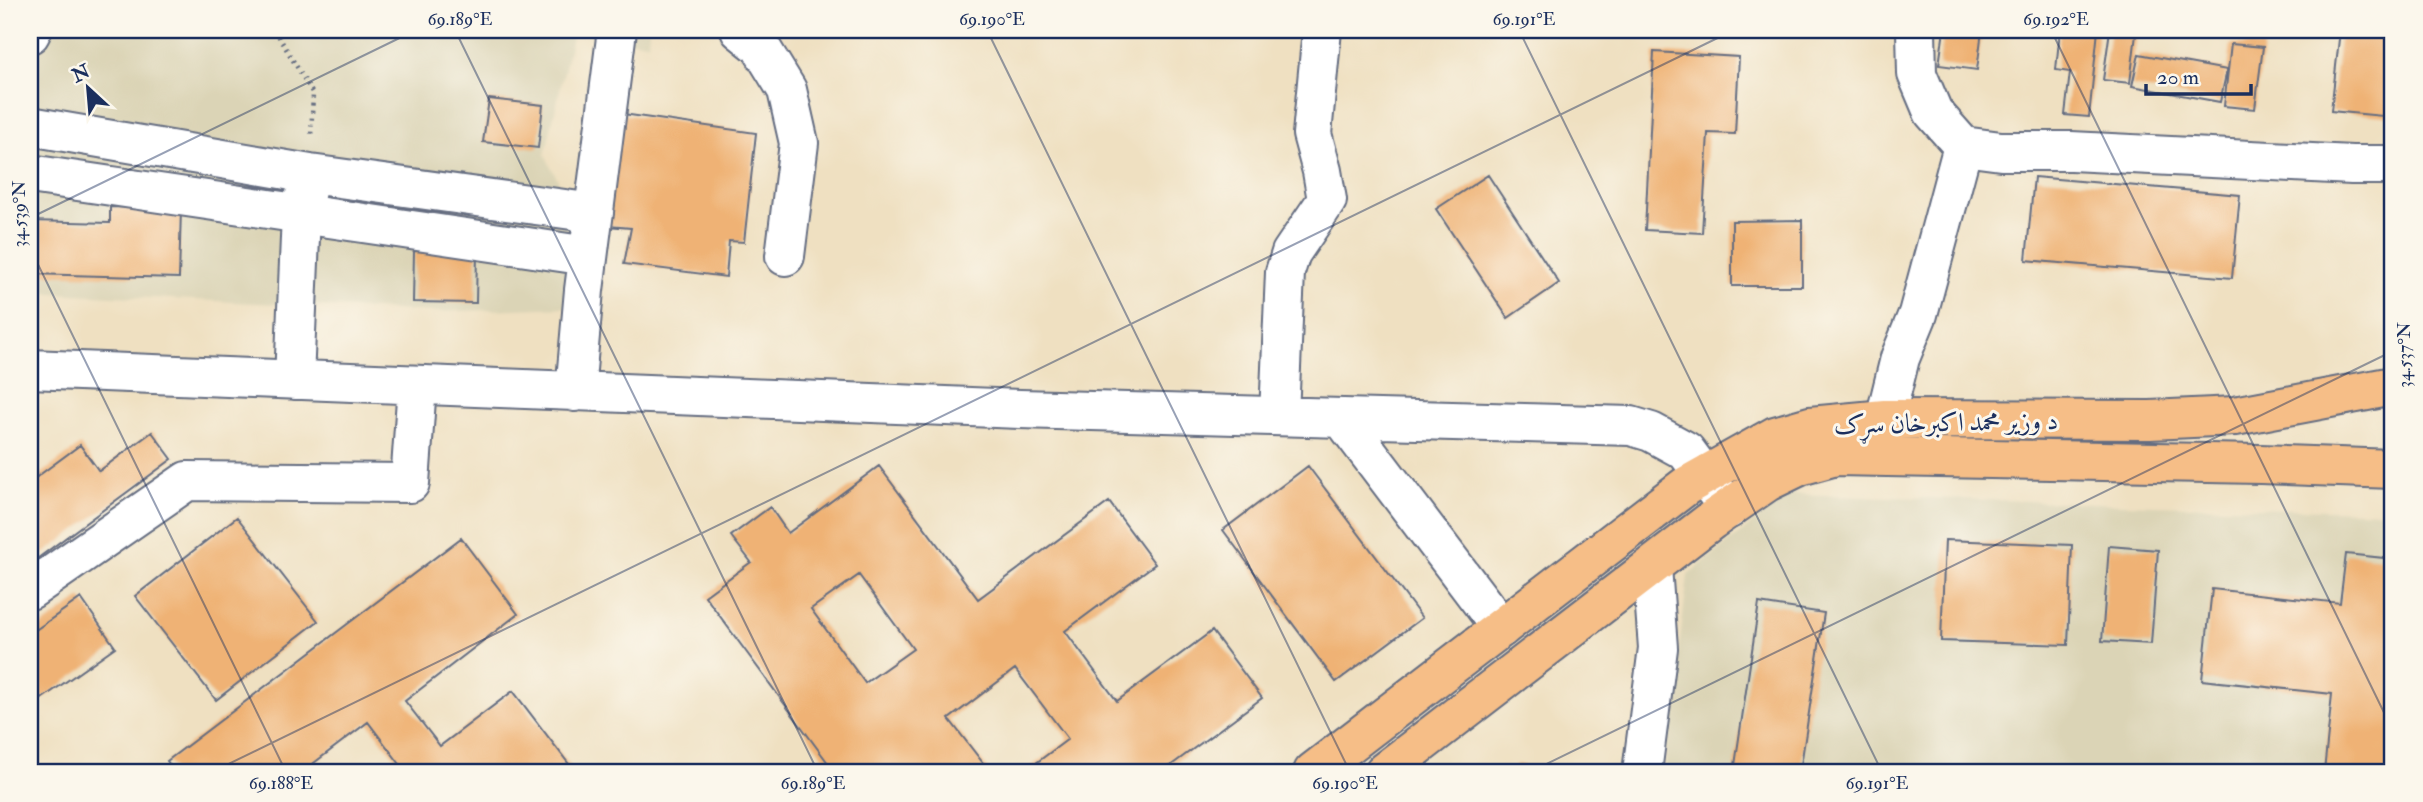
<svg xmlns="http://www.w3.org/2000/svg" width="2423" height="802" viewBox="0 0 2423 802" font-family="'IM FELL Double Pica',Amiri,serif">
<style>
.built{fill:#dbd4b6}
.building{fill:#efb275;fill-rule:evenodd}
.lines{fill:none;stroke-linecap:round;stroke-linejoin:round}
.minor-casing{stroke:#656d81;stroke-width:42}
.major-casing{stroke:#656d81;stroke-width:42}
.path{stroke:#656d81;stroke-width:4.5;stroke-dasharray:2 5;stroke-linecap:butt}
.minor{stroke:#fff;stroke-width:38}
.major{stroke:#f6be87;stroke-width:38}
.ticks{fill:none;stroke:#1b2f5e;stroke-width:2;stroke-opacity:0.45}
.labels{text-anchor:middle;stroke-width:6;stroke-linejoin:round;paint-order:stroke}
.street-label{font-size:26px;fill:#1b2f5e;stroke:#fbf7ec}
.neatline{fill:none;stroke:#1b2f5e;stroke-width:2.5}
.ticks-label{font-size:18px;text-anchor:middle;fill:#1b2f5e}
</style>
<rect width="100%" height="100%" fill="#fbf7ec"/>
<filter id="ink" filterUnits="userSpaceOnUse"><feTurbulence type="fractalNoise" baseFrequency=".0143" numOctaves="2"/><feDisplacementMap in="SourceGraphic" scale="14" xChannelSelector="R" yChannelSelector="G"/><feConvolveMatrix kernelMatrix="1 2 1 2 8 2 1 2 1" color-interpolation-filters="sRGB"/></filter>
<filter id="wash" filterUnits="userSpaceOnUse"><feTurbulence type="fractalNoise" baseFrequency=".00686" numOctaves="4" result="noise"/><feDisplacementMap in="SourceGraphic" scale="28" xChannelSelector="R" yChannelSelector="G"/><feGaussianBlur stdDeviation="1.57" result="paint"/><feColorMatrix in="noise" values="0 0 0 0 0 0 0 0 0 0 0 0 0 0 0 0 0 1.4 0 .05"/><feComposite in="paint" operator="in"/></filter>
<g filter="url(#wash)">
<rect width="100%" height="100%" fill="#efe0c1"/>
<path class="built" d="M30 30H649L648 43 573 32 545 155 598 258 595 306 435 312 30 292Z
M1789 494 2393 512V772H1664L1688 575Z"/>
<g id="blocks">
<path class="building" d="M1944 30H1982L1977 70 1939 65Z
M2060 30H2098L2089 117 2065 115 2070 72 2056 70Z
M2110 30 2136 34 2130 83 2103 80Z
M2340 30H2393V117L2331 111Z
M2231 44 2263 47 2255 109 2224 106Z
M1654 52 1739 57 1735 134 1708 133 1702 233 1645 230Z
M2139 54 2227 70 2220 102 2132 86Z
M489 99 543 105 538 148 483 142Z
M609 112 756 133 744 242 729 241 726 277 624 264 631 228 596 225Z
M1488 175 1559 283 1508 318 1436 209Z
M2034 177 2240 195 2232 278 2026 260Z
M110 207 181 209 179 278 30 274V221L110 223Z
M1802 220V286H1732V221Z
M414 251 477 252 476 303 413 302Z
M152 432 172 459 30 564V482L80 445 99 471Z
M879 466 978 599 1109 502 1155 564 1065 631 1117 701 1212 631 1262 698 1162 772H1024L1068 739 1015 669 949 719 990 772H825L831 767 705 596 751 562 731 536 770 507 788 533ZM859 575 913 649 865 683 811 609Z
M1308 466 1422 618 1336 682 1223 530Z
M237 517 318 621 216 700 135 596Z
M461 538 518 614 405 701 440 746 513 691 575 772H406L368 722 302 772H175L167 761Z
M1945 540 2072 545 2068 645 1941 641Z
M2109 546 2158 550 2151 644 2102 641Z
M2346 554 2393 559V772H2324L2332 694 2202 680 2212 589 2340 603Z
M81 598 115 647 30 707V634Z
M1759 603 1824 613 1800 772H1734Z
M1516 764 1558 771V772H1514Z"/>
</g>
</g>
<g filter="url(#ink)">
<use href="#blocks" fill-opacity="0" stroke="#656d81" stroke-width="2"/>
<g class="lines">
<defs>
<path id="minor" d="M740 30 760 46 787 90 799 143 785 256
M1916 30 1917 74 1933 112 1963 146 2001 151H2071L2352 165H2393
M30 34 32 30
M30 126 310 174 594 213
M30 174 588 256
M30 369 1020 409 1631 426 1651 432 1686 451 1729 509
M294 380 301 214 306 190
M575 392 584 290 617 30
M1279 416 1285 272 1291 253 1327 200 1322 171 1312 134 1322 30
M1342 418 1501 628
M1885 419 1900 358 1918 314 1963 146
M30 590 187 481 410 483 417 385
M1642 772 1658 648 1652 567"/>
<path id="major" d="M1313 772 1686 486 1775 436 1810 426 1885 419 2150 420 2235 416 2393 386
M1384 772 1712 520 1767 482 1800 466 1836 456 2260 464 2393 469"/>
</defs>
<use href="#minor" class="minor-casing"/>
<use href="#major" class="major-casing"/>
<path class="path" d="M275 30 313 94 311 137"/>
<use href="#minor" class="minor"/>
<use href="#major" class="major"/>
</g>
</g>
<path class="ticks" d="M455 30 818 772M987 30 1350 772M1519 30 1882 772M2051 30 2393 731M30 218 416 30M30 248 286 772M212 772 1734 30M1530 772 2393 351"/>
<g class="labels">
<g class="street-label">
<text transform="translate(1946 422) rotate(-1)" y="9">د وزیر محمد اکبرخان سړک</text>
</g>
</g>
<rect width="2423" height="802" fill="none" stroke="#fbf7ec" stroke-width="77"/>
<g transform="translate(88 88) rotate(334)" stroke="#fbf7ec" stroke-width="5" paint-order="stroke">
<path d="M0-5L12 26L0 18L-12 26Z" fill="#1b2f5e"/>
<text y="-10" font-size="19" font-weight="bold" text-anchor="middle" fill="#1b2f5e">N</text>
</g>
<path d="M2146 84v10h105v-10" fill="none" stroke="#1b2f5e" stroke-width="3.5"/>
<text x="2157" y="84" font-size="21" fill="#1b2f5e" stroke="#fbf7ec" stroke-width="5" paint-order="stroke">20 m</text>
<rect x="38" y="38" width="2346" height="726" class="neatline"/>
<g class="ticks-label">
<text x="460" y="25">69.189°E</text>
<text x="992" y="25">69.190°E</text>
<text x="1524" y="25">69.191°E</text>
<text x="2056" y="25">69.192°E</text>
<text transform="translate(19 214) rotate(-90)" y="6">34.539°N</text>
<text transform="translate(2404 355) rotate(-90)" y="6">34.537°N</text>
<text x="281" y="789">69.188°E</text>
<text x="813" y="789">69.189°E</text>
<text x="1345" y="789">69.190°E</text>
<text x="1877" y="789">69.191°E</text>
</g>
</svg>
